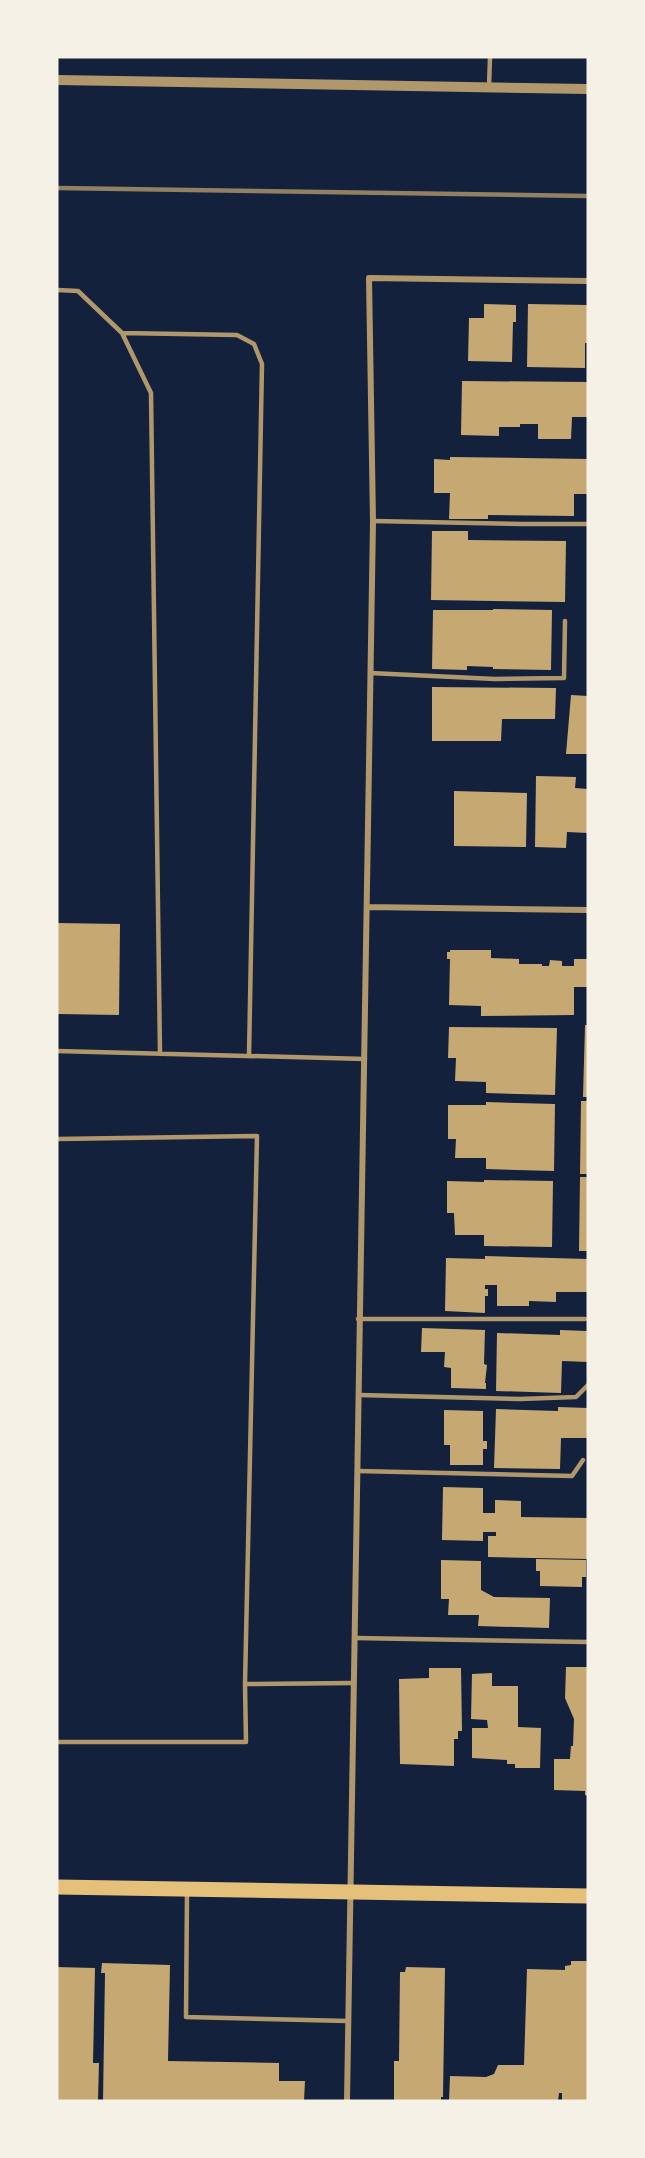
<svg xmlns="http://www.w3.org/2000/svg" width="645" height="2158" viewBox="0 0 645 2158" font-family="'Nunito Sans',sans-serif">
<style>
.building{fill:#c6a872}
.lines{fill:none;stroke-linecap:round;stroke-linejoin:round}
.service{stroke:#b1986c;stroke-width:4.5}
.minor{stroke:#b1986c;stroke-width:6}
.tertiary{stroke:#b1986c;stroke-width:10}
.primary{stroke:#e5c07b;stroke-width:15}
.rail{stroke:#918062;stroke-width:4.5}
</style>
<rect width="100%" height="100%" fill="#14213d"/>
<path class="building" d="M484 304 516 305V322H513L512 362 468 361 469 318H484Z
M528 304 588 305V343H585V368L527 367Z
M462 381 588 382V417H572L571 439H538V424H520V427H499V436L461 435Z
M450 457 588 459V494H574V516L488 515V519H449L450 493H434V459L450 460Z
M432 531H468V540L566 541 565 602 431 600Z
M493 609 552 610 551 670 493 669V667L467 666V670L432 669 433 610H493Z
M432 687 556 688 555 719H502L501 741H432Z
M571 695 588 696V754H566Z
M536 776 576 777 575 788 588 789V833L567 832 566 848 535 847Z
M454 791 527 793 526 847 454 846Z
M57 923 120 924 119 1015 57 1014Z
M450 950H491V958L519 959V964H542V966H549L550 960 562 961V966H574V959H588V987H574V1015L481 1016V1006L449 1005 450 959H447V952H450Z
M585 1025H588V1097H583Z
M449 1027 557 1028 555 1095 486 1093V1082L455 1081 456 1058H448Z
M581 1101H588V1174H580Z
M486 1102 555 1104 554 1171 486 1169V1158H455L456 1139H448V1105H486Z
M580 1177H588V1251H579Z
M484 1180 553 1181 552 1247 484 1246V1235H455L454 1213H447V1181L484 1182Z
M485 1256 588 1259V1292H556V1302L529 1301V1306H497V1285H485V1289H488V1296H485V1313L445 1311 446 1258 485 1259Z
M422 1328 485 1330 484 1364 487 1365 485 1383H486V1389L451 1388V1368L444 1367 445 1352H421Z
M560 1330 588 1331V1362L562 1361 561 1393 496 1391 497 1333 560 1335Z
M558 1407 588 1408V1438H561L560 1469 494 1468 496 1409 558 1411Z
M444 1410 483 1411V1441H487V1449H483V1465H450V1445H444Z
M443 1487 483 1488V1513H495V1500L521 1501V1517L588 1518 587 1559 488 1557V1536H496V1532H483V1541L442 1540Z
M536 1559 586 1560V1577H582V1587L540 1586V1571H536Z
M441 1560 481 1561V1590L494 1597 550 1598 549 1628 478 1626 479 1615H448L449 1599H441Z
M566 1667H588V1796L585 1795V1791L554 1790V1759H570L571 1746H573L574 1719 565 1698Z
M429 1668H461L462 1731H458V1739H454V1766L400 1764 399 1679 429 1678Z
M492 1673V1686H518V1727L541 1728 540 1768H515V1764H507V1760L472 1758V1728H488L487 1720 471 1719 472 1674Z
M571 1961H588V2101H562V2093H559L558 2101H449L450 2076 486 2077 494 2074 498 2065H524L527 1969 565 1970V1966L571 1965Z
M102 1963 170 1965 168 2061 279 2063V2081H305L304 2101H103L105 1973H101Z
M57 1967 95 1968 93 2063H99L98 2100 57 2101Z
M406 1967 445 1968 443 2097H441V2101H394V2061H399L400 1972H405Z"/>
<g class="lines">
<path class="service" d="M489 87 490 57
M57 290 78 291 122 333 151 393 160 1054
M122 333 237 335 254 344 262 364 249 1056
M373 521 523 524H588
M370 673 495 679 564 678 565 621
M57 1051 365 1059
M57 1139 257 1136 245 1684 354 1683
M358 1319H585
M359 1395 520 1399 576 1397 588 1385
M358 1471 572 1476 583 1460
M355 1638 588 1642
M57 1742H246L245 1684
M187 1892 186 2017 348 2021"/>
<path class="minor" d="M367 907 588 910
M347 2101 373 521 369 278 588 281"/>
<path class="tertiary" d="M57 80 588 89"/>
<path class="primary" d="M57 1887 588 1896"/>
<path class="rail" d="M57 188 588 196"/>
</g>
<rect width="645" height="2158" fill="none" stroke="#f6f1e7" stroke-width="117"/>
</svg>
